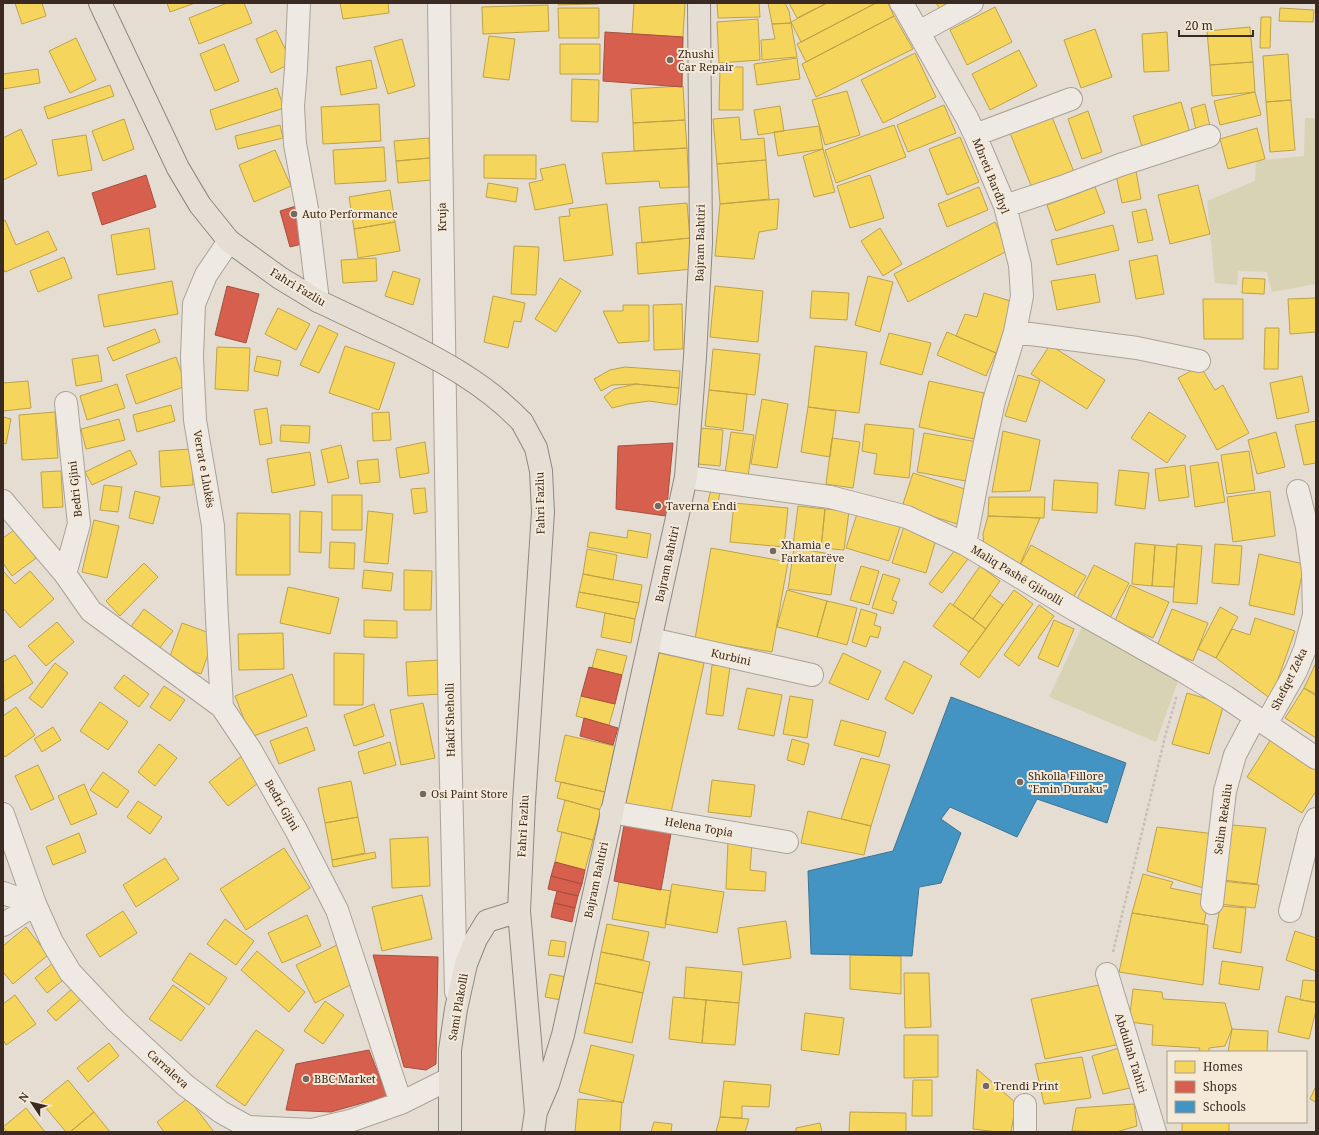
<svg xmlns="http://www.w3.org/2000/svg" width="1319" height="1135" viewBox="0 0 1319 1135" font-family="'Noto Serif',serif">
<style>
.green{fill:#d7d3b4}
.homes{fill:#f6d55c;stroke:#bea24a}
.shops{fill:#d6604d;stroke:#a75040}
.schools{fill:#4393c3;stroke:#407492}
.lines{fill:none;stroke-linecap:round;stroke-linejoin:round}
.minor-casing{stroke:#aba299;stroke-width:24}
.major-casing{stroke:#908880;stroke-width:24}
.path{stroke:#c6c0b9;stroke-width:2.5;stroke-dasharray:3 2;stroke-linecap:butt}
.minor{stroke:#eee9e2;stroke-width:22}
.major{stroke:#e5ded4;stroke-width:22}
.major-bridge-casing{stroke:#908880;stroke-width:24;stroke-linecap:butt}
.major-bridge{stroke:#e5ded4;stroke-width:22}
.poi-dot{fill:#76695f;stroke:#f5e9d8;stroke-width:1.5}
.labels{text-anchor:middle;stroke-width:4;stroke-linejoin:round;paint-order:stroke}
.poi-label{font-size:11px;fill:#3a2a21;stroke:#f5e9d8;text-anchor:start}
.street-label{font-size:11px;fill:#3a2a21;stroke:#f5e9d8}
</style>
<rect width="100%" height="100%" fill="#e5ddd1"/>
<path class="green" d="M1305 118H1316V284L1272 292 1267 272 1238 271 1237 285 1215 283 1207 201 1255 181 1256 161 1304 156Z
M1083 625 1181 673 1156 742 1049 697Z"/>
<path class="homes" d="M15 3H42L46 16 22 24Z
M167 3H195L170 12Z
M227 3H244L252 23 199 44 189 18Z
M340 3H388L389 13 343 19Z
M558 3H598V4L558 5Z
M634 3H685L683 37 632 34Z
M717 3H759L760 17 718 18Z
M768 3H785L789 11 791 23 772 24Z
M789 3H827L797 18Z
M827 3H876L801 42 791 22Z
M876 3H888L894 16 806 62 797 44Z
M936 3H957L943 13Z
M548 5 549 31 483 34 482 7Z
M995 7 1012 42 967 65 950 30Z
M558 8H599V38H559Z
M1280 8 1314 10 1313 22 1279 21Z
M894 16 913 49 816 97 802 64Z
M1261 17H1271L1270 48H1260Z
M758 19 760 60 719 63 717 22Z
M791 23 797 57 762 60 761 40 775 39 772 24Z
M1250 27 1253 62 1210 65 1207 31Z
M1095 29 1112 77 1081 88 1064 40Z
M276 30 292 63 271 73 256 39Z
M1167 32 1169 71 1144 72 1142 34Z
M489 36 515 39 509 80 483 77Z
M76 38 96 80 70 93 49 51Z
M402 39 415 86 388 94 374 47Z
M224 44 239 81 215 91 200 54Z
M560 44H600V74H560Z
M1019 50 1037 86 990 110 972 74Z
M915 53 936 97 883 123 861 80Z
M1288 54 1291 100 1266 102 1263 56Z
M797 58 800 79 757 85 754 64Z
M371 60 377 88 341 95 336 67Z
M1253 62 1255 92 1212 96 1210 65Z
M720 67H743V110H719Z
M38 69 40 83 3 89V74Z
M572 79 599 80 598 122 571 121Z
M110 85 114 96 48 119 44 107Z
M683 86 685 120 633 123 631 89Z
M277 88 284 108 216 130 210 110Z
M847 91 860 135 825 145 812 100Z
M1255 92 1261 115 1220 125 1214 101Z
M1291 100 1295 150 1270 152 1266 102Z
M1181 102 1190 133 1142 147 1133 116Z
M379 104 381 141 323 144 321 107Z
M1205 104 1211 131 1197 134 1191 108Z
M944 105 956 133 908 152 897 125Z
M780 106 784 131 758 135 754 110Z
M1088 111 1102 152 1082 159 1068 119Z
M739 117 741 140 764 138 766 160 717 164 713 119Z
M1052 117 1074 172 1032 188 1010 133Z
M124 119 134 149 103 161 92 131Z
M685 120 687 148 634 151 633 123Z
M280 125 283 138 238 149 235 136Z
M894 125 906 157 836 183 825 150Z
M819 126 823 149 778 156 774 132Z
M1257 128 1265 159 1228 169 1220 139Z
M21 129 37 164 3 180V138Z
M86 135 92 170 58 176 52 140Z
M960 137 979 182 947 195 929 149Z
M429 138 430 158 396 161 394 141Z
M384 147 386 181 335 184 333 150Z
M687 148 689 187 660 188 659 181 606 184 602 153Z
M823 149 835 192 814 197 803 156Z
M275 150 291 186 254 202 239 165Z
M484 155H536V179L484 178Z
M430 158 432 180 398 183 396 161Z
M766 160 769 199 720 204 717 164Z
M565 164 573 203 535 210 529 183 543 180 540 169Z
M1136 171 1141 199 1122 203 1116 175Z
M870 175 884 218 850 228 837 186Z
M488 183 518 188 516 202 486 197Z
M1198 185 1210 234 1170 244 1158 195Z
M979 187 988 210 947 227 938 204Z
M1095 187 1105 213 1056 231 1047 205Z
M390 190 395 222 354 229 349 197Z
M779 199 777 229 759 232 754 259 715 256 720 204Z
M687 203 690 238 642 243 639 207Z
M607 204 613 255 564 261 559 217 570 216 569 209Z
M1146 209 1153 240 1138 243 1132 212Z
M5 220 16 245 48 231 57 250 5 272 3 268V221Z
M395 222 400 251 358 258 354 229Z
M995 222 1009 250 908 302 894 274Z
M1113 225 1119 250 1057 265 1051 240Z
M149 228 155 269 117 275 111 235Z
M880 228 902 264 883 276 861 241Z
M690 238 693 269 638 274 636 243Z
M514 246 539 247 536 295 511 294Z
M1157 255 1164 294 1136 299 1129 261Z
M64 257 72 278 38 292 30 271Z
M376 258 377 281 343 283 341 260Z
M393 271 420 279 413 305 385 296Z
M1095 274 1100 302 1057 310 1051 281Z
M868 276 893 282 880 332 855 325Z
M560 278 581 291 556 332 535 319Z
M1243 278 1265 279 1264 294 1242 293Z
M172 281 178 314 104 327 98 295Z
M715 286 763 291 758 342 710 337Z
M812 291 849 293 847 320 810 318Z
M984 293 1014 302 996 353 956 336 965 314 977 317Z
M493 296 525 303 521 322 514 321 508 348 484 342Z
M1316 298V332L1290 334 1288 299Z
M1203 299H1243V339H1204Z
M682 304 683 349 654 350 653 305Z
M623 305H649V341L618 343 603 311H623Z
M278 308 310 324 296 350 265 334Z
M319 325 338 334 319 373 300 365Z
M1265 328H1279L1278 369H1264Z
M155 329 160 342 113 361 107 348Z
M947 332 996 353 986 376 937 355Z
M889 333 931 343 922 375 880 364Z
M1050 345 1105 380 1087 409 1031 374Z
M345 346 395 363 379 410 329 393Z
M815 346 867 352 859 413 808 407Z
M217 347 250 348 248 391 215 389Z
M713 349 760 354 755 395 709 390Z
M98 355 102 381 76 386 72 359Z
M257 356 281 361 278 376 254 371Z
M176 357 186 386 136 404 126 375Z
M1200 366 1215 390 1223 385 1249 433 1217 450 1178 378Z
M625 367 680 371 679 388 636 384 612 385 601 391 594 379 610 370Z
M1018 375 1040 381 1026 422 1005 416Z
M1302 376 1309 412 1277 419 1270 383Z
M28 381 31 408 3 411V383Z
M929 381 984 393 974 439 919 427Z
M117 384 125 408 87 420 80 396Z
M636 384 679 388 677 405 649 401 628 404 612 408 604 397 614 389Z
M709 390 747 394 743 431 705 426Z
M762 399 788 404 777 468 751 464Z
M171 405 175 421 137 432 133 415Z
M808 407 836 411 830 457 801 452Z
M267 408 272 443 260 445 254 410Z
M55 412 58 458 22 460 19 415Z
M389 412 391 440 373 441 372 413Z
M1149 412 1186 436 1167 463 1131 438Z
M3 417 11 419 6 444 3 443Z
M119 419 125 440 86 449 81 429Z
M1316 421V463L1304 465 1295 425Z
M865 424 914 429 909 478 874 474 877 454 862 451Z
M281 425 310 426 309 443 280 441Z
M701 428 723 430 720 466 698 464Z
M1003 431 1040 440 1030 491 992 492Z
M731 432 754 435 748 476 725 473Z
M1276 432 1285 467 1257 474 1248 440Z
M924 433 978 442 971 482 917 472Z
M832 438 860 442 853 488 826 484Z
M425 442 429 473 400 478 396 448Z
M341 445 349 478 328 483 321 450Z
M192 449 193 485 161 487 159 451Z
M130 450 137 464 92 485 85 472Z
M1249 451 1255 490 1227 494 1221 455Z
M310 452 315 485 272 493 267 459Z
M378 459 380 482 360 484 357 461Z
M1218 462 1225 502 1195 507 1190 466Z
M1185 465 1189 497 1159 501 1155 469Z
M1119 470 1149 473 1145 509 1115 505Z
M61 471 63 507 43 508 41 472Z
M913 473 968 490 957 524 902 507Z
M1054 480 1098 483 1097 513 1052 510Z
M104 485 122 487 118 512 100 510Z
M425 488 427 512 414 514 411 489Z
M711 490 720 493 716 511 706 509Z
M135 491 160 497 153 524 129 518Z
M1270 491 1275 536 1233 542 1227 497Z
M332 495H362V530H332Z
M989 497H1045L1044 518 988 516Z
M734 503 788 508 784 547 730 542Z
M798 506 825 509 821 548 793 545Z
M825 509 849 511 844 550 821 548Z
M300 511 322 512 321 553 299 552Z
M368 511 393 514 388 564 364 562Z
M237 513 290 514V575H236Z
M857 514 900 527 889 561 846 548Z
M988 516 1040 518 1018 569 984 547 983 534Z
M94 520 119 526 107 578 82 572Z
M904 526 937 536 926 573 892 563Z
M18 527 39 556 12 576 3 563V538Z
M628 530 651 534 647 558 587 547 590 532 627 538Z
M330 542 355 543 354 569 329 568Z
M1135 543 1155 545 1152 586 1132 584Z
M1177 544 1202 546 1197 604 1173 602Z
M1215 544 1242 546 1239 585 1212 583Z
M1031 545 1086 576 1072 599 1018 569Z
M1155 545 1177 547 1174 587 1152 586Z
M711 548 788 562 772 652 695 639Z
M794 548 837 555 831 595 788 589Z
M587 549 617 555 613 580 583 574Z
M955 550 968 559 942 593 929 584Z
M1259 554 1304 564 1294 615 1249 605Z
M144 563 158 577 120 616 106 601Z
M1094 565 1129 583 1110 618 1076 601Z
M861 566 879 571 869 605 850 600Z
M980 566 1000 581 973 619 953 605Z
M364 570 393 573 391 591 362 588Z
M404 570 432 571 431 610H404Z
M3 571 15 584 30 571 54 599 20 628 3 608Z
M583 574 642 585 639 603 579 592Z
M883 574 900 579 892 600 897 602 893 614 872 608Z
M1130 585 1169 602 1153 638 1115 621Z
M288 587 339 598 330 634 280 623Z
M787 590 827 601 817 637 777 627Z
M1014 590 1033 604 979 678 960 664Z
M579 592 639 603 635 619 576 607Z
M990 595 1003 605 986 629 973 619Z
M827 601 857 608 847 645 817 637Z
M950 603 986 629 969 652 933 626Z
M1039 605 1054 616 1019 666 1004 655Z
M1220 607 1238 617 1216 658 1198 649Z
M144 609 173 631 158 650 130 628Z
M861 609 877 614 874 625 881 627 878 638 870 636 866 647 852 642Z
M1172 609 1208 623 1193 661 1157 646Z
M605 613 635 619 631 643 601 637Z
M1255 618 1295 631 1271 699 1216 658 1232 629 1250 635Z
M364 620 397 621V638L364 637Z
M1054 620 1074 629 1058 667 1038 658Z
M57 622 74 642 46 666 28 646Z
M182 623 215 635 201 674 168 662Z
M283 633 284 669 239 670 238 634Z
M597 649 627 656 622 675 592 668Z
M334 653 364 654 363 705H334Z
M659 653 704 663 670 817 624 807Z
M843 653 881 671 868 700 829 683Z
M15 655 33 683 4 701 3 662Z
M439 660 441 694 408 696 406 662Z
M904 661 932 676 913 714 885 699Z
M55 663 68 673 42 708 29 698Z
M1316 663V694L1304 688Z
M712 665 730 667 723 716 706 714Z
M292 674 307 716 251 737 235 696Z
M124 675 149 694 139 707 114 688Z
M164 686 185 700 170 721 150 707Z
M747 688 782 695 774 736 738 729Z
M1304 688 1316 696V738L1285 718Z
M1187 693 1224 704 1209 754 1172 744Z
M581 696 615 704 609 725 576 716Z
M790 696 813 700 807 738 783 734Z
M100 702 128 722 108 750 80 731Z
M423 703 435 758 401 765 390 710Z
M374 704 384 736 354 746 344 715Z
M16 707 35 735 5 757 3 754V716Z
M841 720 886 732 879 757 834 745Z
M53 727 61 740 42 752 34 739Z
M307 727 315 750 279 764 270 741Z
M565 735 615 746 605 792 555 781Z
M792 739 809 744 804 765 787 760Z
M1271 739 1316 768V791L1302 813 1247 777Z
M390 742 396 765 364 774 358 752Z
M159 744 177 758 155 786 138 772Z
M243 755 262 780 228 806 209 782Z
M861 758 890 765 871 826 841 819Z
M38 765 54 799 31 810 15 776Z
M103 772 129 791 117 808 90 790Z
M712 780 755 785 751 817 708 812Z
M351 781 358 817 325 823 318 788Z
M561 782 605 792 601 810 557 798Z
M84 784 97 814 71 825 58 796Z
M565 800 601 810 593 840 557 831Z
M138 801 162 817 150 834 127 817Z
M808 811 871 826 864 855 801 843Z
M358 817 365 853 332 860 325 823Z
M1232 825 1266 828 1257 884 1223 880Z
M1157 827 1215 834 1207 889 1147 871Z
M562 832 593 840 585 870 555 862Z
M79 833 86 852 53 865 46 847Z
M428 837 430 886 392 888 390 839Z
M728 841 752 843 750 870 766 872 765 891 726 889Z
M284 848 310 888 246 930 220 889Z
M375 852 376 858 333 867 332 860Z
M165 858 179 879 136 907 123 885Z
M1143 874 1173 882 1170 888 1209 896 1204 924 1132 913Z
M1221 881 1259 885 1255 908 1219 904Z
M619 882 671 891 665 928 612 919Z
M672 884 724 892 717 933 665 924Z
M422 895 432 939 382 951 372 907Z
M1220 906 1246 908 1241 953 1213 948Z
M123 911 137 933 100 957 86 935Z
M1132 913 1208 925 1203 985 1119 972Z
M307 915 321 946 282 963 268 933Z
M225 919 254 941 236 965 207 944Z
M786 921 791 958 743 965 738 928Z
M607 924 649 932 643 960 601 952Z
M26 927 48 955 13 984 3 972V946Z
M1295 931 1316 938V971L1286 960Z
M551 940 566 942 564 957 548 955Z
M339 944 358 981 315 1003 296 965Z
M257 951 305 992 289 1012 241 970Z
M601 952 650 962 643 993 595 983Z
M190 953 227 978 209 1005 172 980Z
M850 955 901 956V994L850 989Z
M1222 961 1263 967 1259 990 1219 984Z
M54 962 67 977 47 993 35 978Z
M686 967 742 972 739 1003 684 998Z
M904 973H929L931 1027 905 1028Z
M550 974 566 977 561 1000 545 997Z
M1303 980 1316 981V1002L1300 1000Z
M595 983 643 993 632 1043 584 1033Z
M1104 984 1121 1044 1045 1059 1031 999Z
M173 985 205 1008 181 1041 149 1019Z
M73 988 82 998 56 1021 47 1011Z
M1133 989 1162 992 1163 999 1225 1003 1232 1029 1225 1046 1209 1048V1052H1198L1200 1048 1152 1045 1153 1025 1129 1022Z
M15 995 36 1024 6 1045 3 1040V1004Z
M1286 996 1316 1003V1010L1309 1039 1278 1032Z
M673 997 706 1000 702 1043 669 1039Z
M706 1000 739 1003 735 1045 702 1043Z
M325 1001 344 1015 323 1044 304 1031Z
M805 1013 844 1018 839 1055 801 1050Z
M1232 1029 1268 1031 1267 1052H1228Z
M256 1030 284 1050 245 1106 216 1086Z
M904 1035H938V1077L904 1078Z
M109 1043 119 1056 88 1082 77 1068Z
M591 1045 634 1055 623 1103 579 1092Z
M1119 1048 1130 1088 1103 1094 1092 1056Z
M1082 1057 1091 1098 1044 1104 1035 1064Z
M977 1069 1016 1103 1011 1132H998L973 1129Z
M68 1080 94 1112 70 1132H66L41 1102Z
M913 1080H932V1116H912Z
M724 1081 771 1085 769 1107 742 1106V1118L720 1117Z
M1316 1086V1102L1310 1099Z
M188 1098 214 1132H164L157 1122Z
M578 1099 622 1102 620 1132H575Z
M1134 1104 1137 1126 1116 1132 1072 1131 1076 1108Z
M26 1108 45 1132H7L3 1127Z
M94 1112 110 1132H70Z
M850 1112 906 1113V1132H849Z
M720 1117 749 1119 745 1132H716Z
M654 1122 672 1124 671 1132H672H651Z
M1182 1122H1229V1132H1182Z
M820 1123 822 1132H796V1128Z"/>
<path class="shops" d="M605 32 683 37 682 87 603 81Z
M146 175 156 207 102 225 92 193Z
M296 206 306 243 290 247 280 211Z
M227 286 259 294 246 343 215 335Z
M673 443 666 516 616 509 618 446Z
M589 667 622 675 615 704 581 696Z
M584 718 618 728 613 745 580 736Z
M625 820 672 828 661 890 614 881Z
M555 862 585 870 582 884 551 876Z
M551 876 582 884 578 896 548 889Z
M557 891 578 896 575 908 554 903Z
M554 903 575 908 572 922 551 917Z
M373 955 438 957 436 1064 426 1070 404 1067Z
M369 1050 387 1096 331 1112 286 1110 296 1064Z"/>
<path class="schools" d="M951 697 1126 763 1107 823 1037 799 1017 837 950 807 941 819 961 833 941 883 919 887 912 956 811 954 808 871 893 851Z"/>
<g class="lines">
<defs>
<path id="minor" d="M299 3 296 69 293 106 295 144 307 209 318 301
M439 3 450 736 456 992
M901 3 903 5 967 118 975 135 1005 206 1020 265 1022 296 1015 332 994 401 980 466 965 544
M919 32 972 3
M975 135 1071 99
M1005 206 1062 187 1120 165 1209 136
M1015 332 1137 348 1199 361
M686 477 830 497 907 517 965 544 1075 610 1183 671 1226 697 1316 758
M3 501 65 574 91 611 222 707 250 749 296 830 337 910 401 1103
M65 574 79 524 66 403
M651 639 812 675
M222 707 217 619 213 526 195 420 192 357 194 304 206 275 229 241
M1266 724 1296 671 1305 649 1314 615 1313 571 1307 527 1298 491
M611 812 787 842
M3 814 35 904 52 942 70 972 116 1021 185 1085 221 1112 248 1127 312 1130 350 1121 401 1103 449 1079
M3 893 35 904
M1212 903 1225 791 1235 755 1255 717
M1290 911 1310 831 1316 819
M3 925 35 904
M1107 974 1155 1132
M1025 1105V1132"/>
<path id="major" d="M100 3 178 168 200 205 229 241 280 278 318 301 394 337
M522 422 536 448 541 471 543 512 524 802 519 911 536 1112 533 1132
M536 1112 548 1084 563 1035 686 477 695 357 701 243 699 3
M450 1132V1050L456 1009 466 964 476 939 487 921 519 911"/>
</defs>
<use href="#minor" class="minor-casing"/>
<use href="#major" class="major-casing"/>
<path class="path" d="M1113 952 1166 733 1177 695"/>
<use href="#minor" class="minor"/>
<use href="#major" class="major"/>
<defs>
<path id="major-bridge" d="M394 337C441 360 486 384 522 422"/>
</defs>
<use href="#major-bridge" class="major-bridge-casing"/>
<use href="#major-bridge" class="major-bridge"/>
</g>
<g class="poi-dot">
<circle cx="670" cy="60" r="4"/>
<circle cx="294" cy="214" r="4"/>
<circle cx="658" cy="506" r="4"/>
<circle cx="773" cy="551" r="4"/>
<circle cx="1020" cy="782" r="4"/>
<circle cx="423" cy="794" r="4"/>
<circle cx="306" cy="1079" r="4"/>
<circle cx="986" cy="1086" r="4"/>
</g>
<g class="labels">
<g class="poi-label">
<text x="678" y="58">Zhushi<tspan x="678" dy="13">Car Repair</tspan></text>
<text x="302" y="218">Auto Performance</text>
<text x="666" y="510">Taverna Endi</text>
<text x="781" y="549">Xhamia e<tspan x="781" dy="13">Farkatarëve</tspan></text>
<text x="1028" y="780">Shkolla Fillore<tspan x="1028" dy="13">"Emin Duraku"</tspan></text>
<text x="431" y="798">Osi Paint Store</text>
<text x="314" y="1083">BBC Market</text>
<text x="994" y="1090">Trendi Print</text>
</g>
<g class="street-label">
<text transform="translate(991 176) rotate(68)" y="4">Mbreti Bardhyl</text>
<text transform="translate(442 217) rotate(-91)" y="4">Kruja</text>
<text transform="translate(700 243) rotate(-89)" y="4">Bajram Bahtiri</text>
<text transform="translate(298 287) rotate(31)" y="4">Fahri Fazliu</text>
<text transform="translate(204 469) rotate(80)" y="4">Verrat e Llukës</text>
<text transform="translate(75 489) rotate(-96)" y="4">Bedri Gjini</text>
<text transform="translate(540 503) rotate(-91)" y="4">Fahri Fazliu</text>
<text transform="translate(667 564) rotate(-78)" y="4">Bajram Bahtiri</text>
<text transform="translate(1017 575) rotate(31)" y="4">Maliq Pashë Gjinolli</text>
<text transform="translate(731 657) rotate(13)" y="4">Kurbini</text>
<text transform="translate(1289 679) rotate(-64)" y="4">Shefqet Zeka</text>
<text transform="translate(450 720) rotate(-91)" y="4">Hakif Sheholli</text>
<text transform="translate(282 805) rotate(60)" y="4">Bedri Gjini</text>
<text transform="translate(1223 819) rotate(-82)" y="4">Selim Rekaliu</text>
<text transform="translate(523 826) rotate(-87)" y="4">Fahri Fazliu</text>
<text transform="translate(699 827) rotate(10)" y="4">Helena Topia</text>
<text transform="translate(596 880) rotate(-78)" y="4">Bajram Bahtiri</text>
<text transform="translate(458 1007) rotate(-80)" y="4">Sami Plakolli</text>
<text transform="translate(1131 1053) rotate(73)" y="4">Abdullah Tahiri</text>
<text transform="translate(168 1069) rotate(42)" y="4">Carraleva</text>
</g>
</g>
<rect width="1319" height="1135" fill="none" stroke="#3a2a21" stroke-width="8"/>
<rect x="1167" y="1051" width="140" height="72" fill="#f5e9d8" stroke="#aa9d8f"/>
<rect x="1175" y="1061" width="20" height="12" fill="#f6d55c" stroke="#aa9d8f"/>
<text x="1203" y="1071" font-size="12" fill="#3a2a21">Homes</text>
<rect x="1175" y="1081" width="20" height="12" fill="#d6604d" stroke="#aa9d8f"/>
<text x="1203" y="1091" font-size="12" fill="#3a2a21">Shops</text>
<rect x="1175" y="1101" width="20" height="12" fill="#4393c3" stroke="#aa9d8f"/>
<text x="1203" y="1111" font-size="12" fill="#3a2a21">Schools</text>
<g transform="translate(32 1103) rotate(305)" stroke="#f5e9d8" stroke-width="3" paint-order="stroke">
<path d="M0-3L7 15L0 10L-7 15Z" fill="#3a2a21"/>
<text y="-6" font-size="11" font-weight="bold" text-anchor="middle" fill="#3a2a21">N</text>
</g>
<path d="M1179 30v6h74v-6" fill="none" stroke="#3a2a21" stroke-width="2"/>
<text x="1185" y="30" font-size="12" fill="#3a2a21" stroke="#f5e9d8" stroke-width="3" paint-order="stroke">20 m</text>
</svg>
